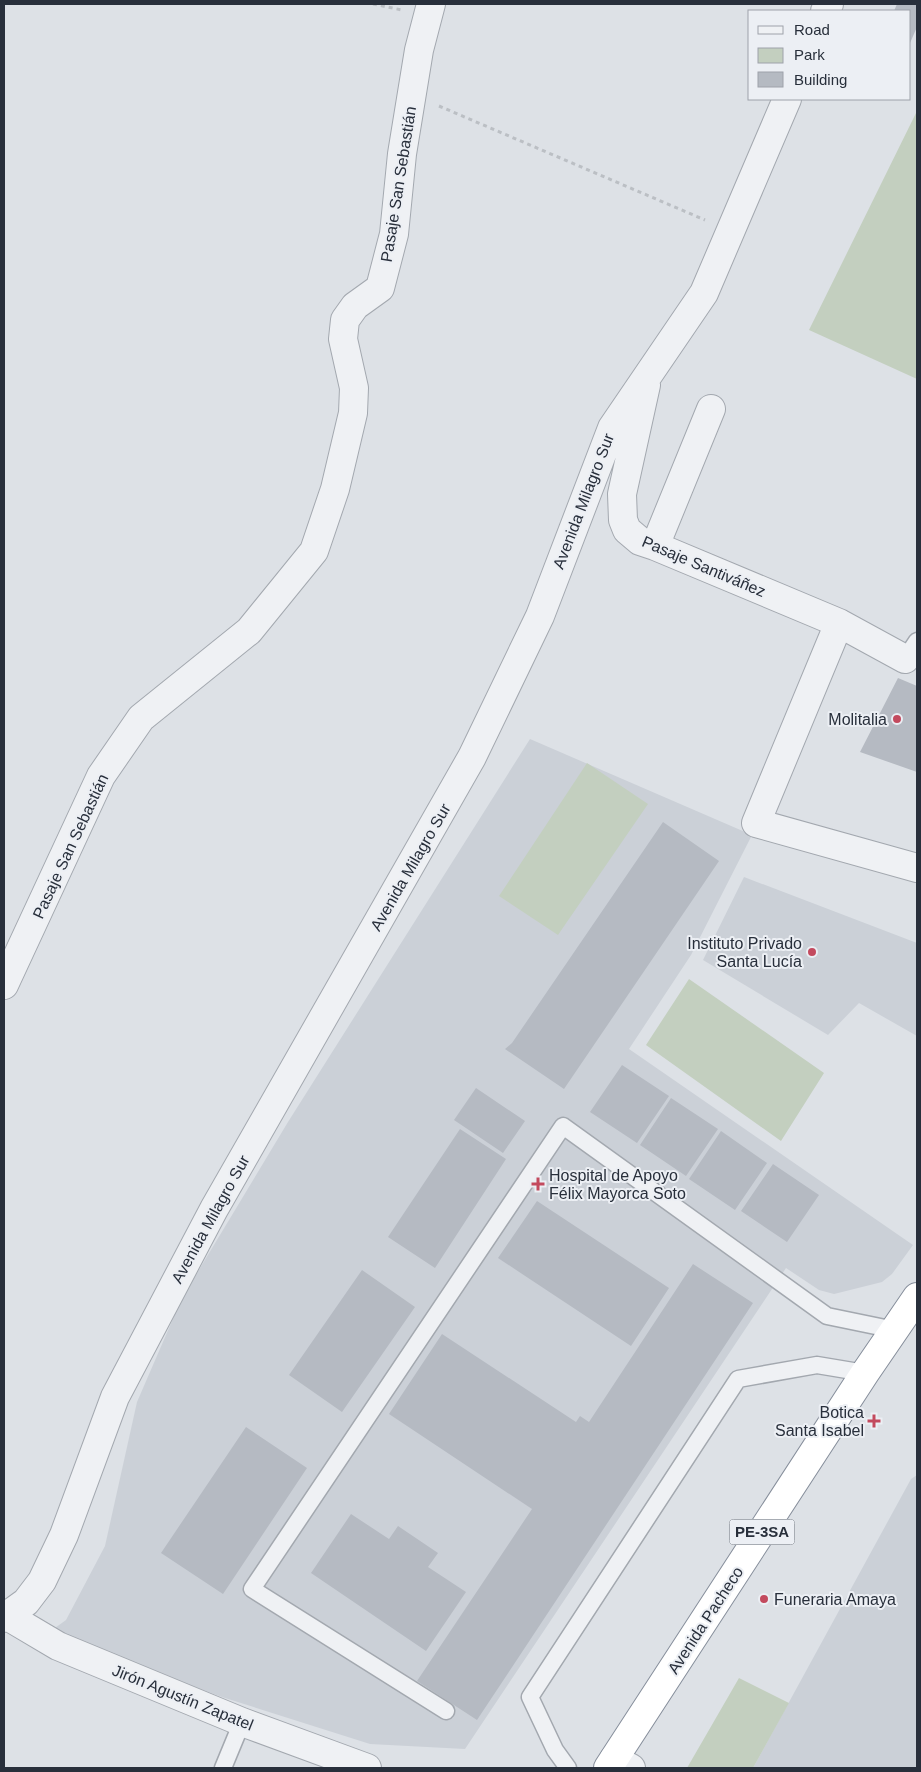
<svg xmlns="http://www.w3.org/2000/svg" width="921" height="1772" viewBox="0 0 921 1772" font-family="Arial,sans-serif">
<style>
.built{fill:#cbd0d7}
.green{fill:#c3cfbf}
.building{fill:#b5bac2}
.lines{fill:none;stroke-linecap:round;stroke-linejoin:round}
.service-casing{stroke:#a3a8af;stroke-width:19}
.minor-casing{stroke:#a3a8af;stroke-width:30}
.trunk-casing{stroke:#868e9b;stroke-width:30}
.path{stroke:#bbbfc4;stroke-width:3;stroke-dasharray:4 4;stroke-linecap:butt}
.service{stroke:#eff1f4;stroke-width:16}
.minor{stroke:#eff1f4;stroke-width:28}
.trunk{stroke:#fff;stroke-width:28}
.poi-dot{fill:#c34a5e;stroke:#eceff4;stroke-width:2}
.labels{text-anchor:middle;stroke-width:4;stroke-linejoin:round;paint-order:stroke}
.shield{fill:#eceff4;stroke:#636972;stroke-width:1}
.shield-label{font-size:15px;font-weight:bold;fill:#282f3b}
.street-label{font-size:16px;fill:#282f3b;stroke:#eceff4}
.poi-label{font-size:16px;fill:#282f3b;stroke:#eceff4;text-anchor:end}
</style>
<rect width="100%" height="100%" fill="#dde1e6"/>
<path class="built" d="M530 739 752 835 691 955 629 1049 913 1245 892 1274 882 1282 834 1294 819 1290 786 1268 465 1749 370 1744 222 1697 48 1633 66 1620 105 1546 137 1402 182 1298 288 1122Z
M744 877 917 943V1036L859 1003 828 1035 703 960Z
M917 1475V1768H753L911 1479Z"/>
<path class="green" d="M917 111V379L809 330Z
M587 763 648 804 558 935 499 896Z
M689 979 824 1073 781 1141 646 1045Z
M739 1678 789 1703 753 1768H687Z"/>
<path class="building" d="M897 4H917V27L910 43V11H894Z
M898 678 917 686V772L860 752Z
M663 822 719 861 564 1089 505 1049 512 1043Z
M622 1065 669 1096 637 1143 590 1112Z
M476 1088 525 1121 503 1153 454 1120Z
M671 1098 718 1129 686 1176 640 1145Z
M460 1129 506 1159 435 1268 388 1237Z
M721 1131 767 1163 735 1210 689 1179Z
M773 1164 819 1195 787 1242 741 1211Z
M537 1201 669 1288 631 1346 498 1258Z
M693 1264 753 1303 477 1720 417 1681 532 1509 389 1414 442 1334 576 1422 580 1416 589 1422Z
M362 1270 415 1307 342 1412 289 1375Z
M246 1427 307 1468 223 1594 161 1553Z
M351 1514 389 1539 398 1526 438 1553 428 1567 466 1592 426 1651 311 1573Z"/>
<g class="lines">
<defs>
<path id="service" d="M905 659 917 641
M446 1711 252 1589 563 1126 827 1316 895 1330
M223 1768 242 1722
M568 1768 555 1750 530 1697 738 1379 817 1365 865 1373"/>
<path id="minor" d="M825 11 829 4
M646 385 622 494 623 520 627 530 640 541 655 546 839 623 905 659
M655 546 711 409
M839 623 756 823 917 868
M4 985 101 776 141 718 249 631 314 551 335 489 353 413 354 388 343 339 345 320 355 306 380 288 394 234 402 154 419 50 431 4
M4 1614 58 1646 242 1722 367 1768
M4 1618 26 1602 42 1581 64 1535 115 1397 214 1209 472 757 540 616 612 428 704 293 787 99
M614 1759 631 1768"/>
<path id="trunk" d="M608 1768 865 1373 917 1297"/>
</defs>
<use href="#service" class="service-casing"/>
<use href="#minor" class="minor-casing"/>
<use href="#trunk" class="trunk-casing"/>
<path class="path" d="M373 4 402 10
M439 106 705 220"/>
<use href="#service" class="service"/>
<use href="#minor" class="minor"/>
<use href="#trunk" class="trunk"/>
</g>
<g class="poi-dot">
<circle cx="897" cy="719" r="5"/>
<circle cx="812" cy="952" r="5"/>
<path d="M535.5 1176.5h5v5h5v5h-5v5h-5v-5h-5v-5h5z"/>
<path d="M871.5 1413.5h5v5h5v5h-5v5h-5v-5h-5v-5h5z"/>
<circle cx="764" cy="1599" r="5"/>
</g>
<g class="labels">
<rect class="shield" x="729.5" y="1519.5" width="65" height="25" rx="4"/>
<g class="shield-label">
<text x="762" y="1537">PE-3SA</text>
</g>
<g class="street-label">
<text transform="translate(398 184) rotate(-81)" y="6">Pasaje San Sebastián</text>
<text transform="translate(583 501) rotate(-69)" y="6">Avenida Milagro Sur</text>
<text transform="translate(704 566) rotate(23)" y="6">Pasaje Santiváñez</text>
<text transform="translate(70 846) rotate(-65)" y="6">Pasaje San Sebastián</text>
<text transform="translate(410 867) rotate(-60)" y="6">Avenida Milagro Sur</text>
<text transform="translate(210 1219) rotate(-61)" y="6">Avenida Milagro Sur</text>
<text transform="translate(705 1620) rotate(-57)" y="6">Avenida Pacheco</text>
<text transform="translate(183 1697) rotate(22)" y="6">Jirón Agustín Zapatel</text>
</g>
<g class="poi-label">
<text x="887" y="725">Molitalia</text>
<text x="802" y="949">Instituto Privado<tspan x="802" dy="18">Santa Lucía</tspan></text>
<text x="549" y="1181" text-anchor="start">Hospital de Apoyo<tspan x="549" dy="18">Félix Mayorca Soto</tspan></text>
<text x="864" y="1418">Botica<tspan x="864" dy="18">Santa Isabel</tspan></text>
<text x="774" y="1605" text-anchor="start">Funeraria Amaya</text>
</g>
</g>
<rect width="921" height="1772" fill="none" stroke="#282f3b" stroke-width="10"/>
<rect x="748" y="10" width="162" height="90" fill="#eceff4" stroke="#9ea2aa"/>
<rect x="758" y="26" width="25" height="8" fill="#eff1f4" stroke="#9ea2aa"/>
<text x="794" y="35" font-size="15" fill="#282f3b">Road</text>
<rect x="758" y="48" width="25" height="15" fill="#c3cfbf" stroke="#9ea2aa"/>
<text x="794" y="60" font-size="15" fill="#282f3b">Park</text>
<rect x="758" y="72" width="25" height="15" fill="#b5bac2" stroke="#9ea2aa"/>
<text x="794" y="85" font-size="15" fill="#282f3b">Building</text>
</svg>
